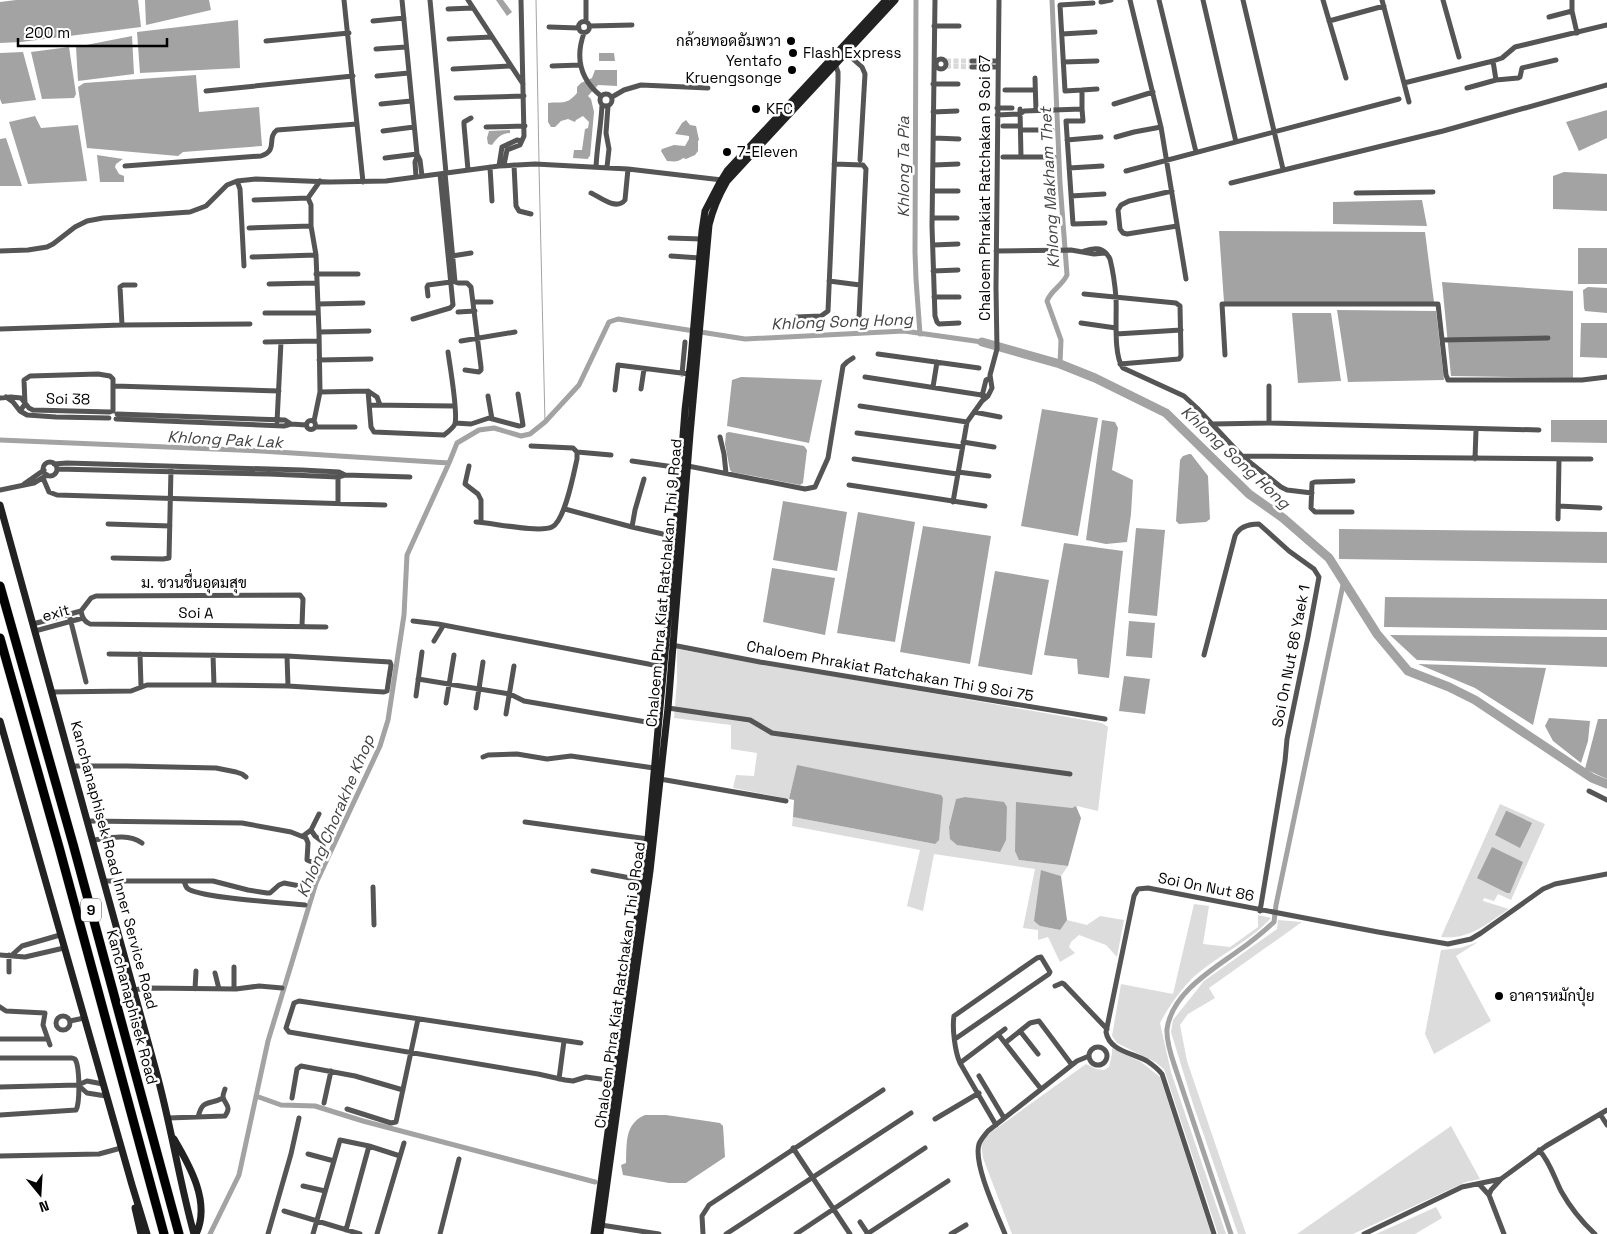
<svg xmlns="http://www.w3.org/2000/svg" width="1607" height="1234" viewBox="0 0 1607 1234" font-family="'Space Grotesk',Sarabun,sans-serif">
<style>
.green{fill:#dcdcdc;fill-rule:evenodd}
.water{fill:#a3a3a3}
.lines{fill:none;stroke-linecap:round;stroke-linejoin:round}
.stream{stroke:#a3a3a3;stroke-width:1}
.canal{stroke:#a3a3a3;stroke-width:5}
.river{stroke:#a3a3a3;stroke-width:9}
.street-tunnel{stroke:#d9d9d9;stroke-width:5;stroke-dasharray:5 2.5;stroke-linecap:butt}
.highway-casing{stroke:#dbdbdb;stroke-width:10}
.street{stroke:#555;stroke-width:5}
.secondary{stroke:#222;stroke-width:7}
.highway{stroke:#000;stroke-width:9}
.poi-dot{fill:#000;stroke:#fff;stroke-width:2}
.labels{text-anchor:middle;stroke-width:5;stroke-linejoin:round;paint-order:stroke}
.shield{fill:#fff;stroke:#4c4c4c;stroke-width:1}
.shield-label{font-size:14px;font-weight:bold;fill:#000}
.poi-label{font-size:15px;fill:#000;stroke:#fff;text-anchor:start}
.street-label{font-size:15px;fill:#000;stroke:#fff}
.water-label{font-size:16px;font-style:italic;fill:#444;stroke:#fff}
</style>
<rect width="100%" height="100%" fill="#fff"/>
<path class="green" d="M677 649 1102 723 1108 727 1098 811 1077 806 1072 808 1019 860 1068 866 1061 876 1041 870 1040 926 1059 930 1067 920 1087 925 1100 916 1124 920 1117 957 1106 945 1079 935 1071 942 1069 947 1075 953 1060 962 1048 937 1038 940V930L1023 928 1035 869 934 854 923 911 907 906 920 850 792 826 793 817 935 844 797 766 789 799 733 788 736 775 754 776 757 753 731 749V725L674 718 677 681ZM965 797 979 799 1000 852 958 845 951 839 949 827 956 799Z
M1500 804 1545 824 1511 900 1498 894 1494 901 1484 898 1483 901 1509 909C1486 924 1470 940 1441 937Z
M1194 904 1209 906 1203 944 1230 947 1258 927V915L1271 918C1250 941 1221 954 1197 974 1183 986 1169 1006 1160 1023L1171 1072 1226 1234H1218L1164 1069 1155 1062 1117 1043 1112 1036 1121 984 1173 994Z
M1278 920 1302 922 1209 988 1215 998 1188 1014 1180 1025 1187 1061 1246 1234H1238L1193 1104 1171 1032 1173 1020 1204 981 1277 929Z
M1478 942 1456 956 1491 1021 1434 1054 1425 1034 1441 950 1460 948Z
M1112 1048 1141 1062 1160 1077 1211 1234H1012L983 1158 981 1144 990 1133 1086 1064 1096 1069 1104 1070 1109 1067 1112 1054Z
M1451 1126 1480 1179 1466 1182 1353 1234H1297Z
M1436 1207 1442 1218 1415 1234H1376Z"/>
<path class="water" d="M16 0H138L141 27 21 42 0 43V2Z
M145 0H209L211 10 146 25Z
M496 0H503L512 12 507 16Z
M238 20 240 68 140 73 137 32Z
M132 36 134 74 78 81 76 47Z
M69 47 76 94 74 98 42 99 31 52Z
M23 52 36 100 2 104 0 99V53Z
M599 53H614L615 61H599Z
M595 70H617V86L598 85 588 96 591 99 594 112 590 157 589 156 588 159 573 158 574 150H582L585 129 588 128 589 122 583 116 576 120 575 122 568 119 561 121 555 127H551L548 122V103C562 101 566 106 577 93V87L581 83 592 78Z
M196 75 199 112 259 107 262 146 183 152 178 156 87 148 78 87 84 83Z
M1607 110V138L1579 151 1566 122Z
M35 116 41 128 78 125 87 181 28 184 9 122Z
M686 120 690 125 696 126 699 140 698 141V151L695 155 686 159 683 158C677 163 673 161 667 161L661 151 662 149 674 145 685 146 689 139V136L675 134 682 123Z
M510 130V133C501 133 497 138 492 145L488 144 487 138 489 131Z
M6 138 22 186H0V139Z
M97 155 123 159 116 164 115 167 119 174 124 176V182H100Z
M1564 172 1607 174V211L1553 209V176Z
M1422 200 1427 226 1333 224V202Z
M1219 231 1425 232 1434 302H1224Z
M1578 248H1607V284H1578Z
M1442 282 1573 291V378L1451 376Z
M1588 287 1607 288V313L1585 311 1584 308 1583 290Z
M1337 310 1436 311 1444 380 1348 382Z
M1292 313H1331L1341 381 1298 383Z
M1581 323H1607V358L1580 357Z
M741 377 822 380 809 443 727 426 732 380Z
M1042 409 1098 418 1078 536 1021 526Z
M1102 420 1115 422 1118 428 1112 470 1133 480 1131 514 1127 542 1106 544 1086 540Z
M1551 420H1607V443L1551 442Z
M729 432 804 446 807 450 803 483 800 485 732 472 730 470 725 444 726 433Z
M1189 454H1191L1208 476 1210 519 1206 522 1179 524 1176 521 1180 460 1183 456Z
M783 501 847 512 837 571 773 560Z
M858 512 915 522 895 642 837 633Z
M923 526 991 536 970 664 900 652Z
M1136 528 1165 530 1157 616 1128 613Z
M1339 529 1607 532V563L1339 559Z
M1064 543 1123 551 1109 678 1078 674 1077 659 1044 655Z
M772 568 835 578 825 635 763 622Z
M995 571 1049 580 1032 675 978 666Z
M1385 597 1607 599V630L1384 627Z
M1129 621 1155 623 1152 658 1126 656Z
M1390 635 1607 637V667L1417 660Z
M1418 664 1546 668 1533 725 1475 688Z
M1124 676 1150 679 1145 714 1119 711Z
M1549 718 1590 721 1588 741 1581 763 1553 741 1545 726Z
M1598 719H1607V779L1585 769Z
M797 765 941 795 943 798 939 840 935 844 793 817 794 800 789 799Z
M965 797 1004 802 1007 807 1006 840 1000 852 957 845 950 839 949 827 956 799Z
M1016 802 1072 808 1076 806 1081 818 1068 866 1019 860 1015 851Z
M1506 811H1507L1532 823 1520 848 1495 835Z
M1492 847 1523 862 1510 893H1507L1477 878Z
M1041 870 1061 876 1067 920 1060 930 1040 926 1034 921Z
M645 1115H666L720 1123 723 1126 725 1157 686 1183H669L623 1175 621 1165 626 1163C627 1144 624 1124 645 1115Z"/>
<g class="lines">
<path class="stream" d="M536 0 539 162
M539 166 545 422"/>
<path class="canal" d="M916 0 915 252 916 279 920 334
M1052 0 1060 183 1067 275C1062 286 1051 290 1047 301L1061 340 1060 364
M0 440 261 451 449 463
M256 1096 281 1105 315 1106 363 1121 595 1182
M210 1234 239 1175 268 1041 316 883 380 746 388 720 404 615 407 555 449 463 457 443 479 430 494 428 521 436 530 434 545 422 579 385 609 322 618 319 745 339 904 331 982 342
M1231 1234 1176 1070C1172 1058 1166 1042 1167 1029 1172 993 1212 970 1238 951 1251 942 1263 932 1274 922L1276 905 1344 580"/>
<path class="river" d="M982 342 1060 364 1095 378 1166 413 1249 494 1283 518 1329 558 1377 634 1408 671 1449 687 1475 700 1592 778 1607 784"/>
<path class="street-tunnel" d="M946 61H972
M946 66 972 67"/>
<defs>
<path id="highway" d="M0 586 73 844 179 1234
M0 638 59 847 164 1234"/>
</defs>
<use href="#highway" class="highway-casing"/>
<path class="street" d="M344 0 363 182
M402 0 417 154 420 160 422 176
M430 0 446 173
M468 0 523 84
M586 0V22
M935 0 932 226 935 316 937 322 939 324 959 323
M1130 0 1161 127 1186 279
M1159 0 1196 152
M1203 0 1236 142
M1243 0 1283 169
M1323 0 1346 78
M1382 0 1409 102
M1443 0 1459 57
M1572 0V11L1577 33
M1101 2 1111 0
M448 9 473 8
M1549 17 1572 11
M373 21 404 18
M1329 21 1384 6
M578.5 27a5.5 5.5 0 1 1 11 0a5.5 5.5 0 1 1-11 0Z
M590 26 632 25
M934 26H959
M549 27 579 28
M584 33C575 58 580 79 601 96
M1062 34 1095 32
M449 39 492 37
M266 41 349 33
M376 49 406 47
M845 52 862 67 865 74 860 160
M936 64a5 5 0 1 1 10 0a5 5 0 1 1-10 0Z
M972 61H997
M1493 61 1496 80
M1063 62 1097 61
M552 66 580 65
M972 67H997
M453 69 511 66
M377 76 409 73
M1035 78 1036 111
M1404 83 1493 61 1502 58 1515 47 1607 25
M933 84H958
M1467 88 1496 80 1518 78 1520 77 1522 68 1556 60
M1005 90H1035
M1082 90 1097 89
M206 91 353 76
M600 100a6 6 0 1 1 12 0a6 6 0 1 1-12 0Z
M612 97 624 90 641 85 708 88
M456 98 524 96
M381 104 411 101
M1114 104 1153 92
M997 108H1012
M1020 109 1021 157
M1082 109 1083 121H1066L1073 224 1105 223
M933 112 957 111
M997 115 1020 114 1024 111 1082 109V90L1065 91 1060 5 1093 3
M1003 126H1020
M486 127 525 126
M1021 130H1052
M383 131 414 127
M1116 137 1134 132 1161 127
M934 138 959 139
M1067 140 1101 137
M1003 157H1054
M385 158 417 154
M834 164 863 165 866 169 859 318
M504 165 507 150 520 145 524 136 521 0
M514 165 516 206 519 211 531 214
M934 165 958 164
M125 166 261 156C279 150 266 138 277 130L357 124
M499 166 502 147 517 140 521 141
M490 167 492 201
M596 167C597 146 601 126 602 105
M607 167 609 149 606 133 608 106
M1069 168 1102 166
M468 170 464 125V122L471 118
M1126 171 1399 99
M445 173 455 282 458 283H467L471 287 481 367V370L479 372 465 370
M416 177 415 162 417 157
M237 181 240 189 244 266
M1231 183 1443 131 1607 85
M933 191H958
M1172 191 1129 201 1121 205 1118 210 1120 229 1123 233 1127 234 1177 226
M591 193C600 197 616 211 625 200L628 169
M1356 193 1433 192
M1071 196 1104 194
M308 198 320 181
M254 200 308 198 311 205V226L316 255 319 332 320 392 314 421
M932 218H957
M249 228 311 226
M670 238 702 239
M933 245 958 244
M0 251 28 250 47 247 53 244 75 227 87 221 103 218 190 212 206 206 227 185 237 181 256 179 330 182 386 181 499 166 535 164 628 169 722 180
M996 251 1071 250 1094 254 1105 253
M1084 251C1095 247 1104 247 1110 259 1113 271 1115 285 1116 298 1117 316 1113 355 1123 368L1184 396 1197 408 1242 456 1281 487 1287 490 1312 493
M452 256 471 253
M671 256 700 258
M252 257 316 255
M933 271 958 270
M316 274H358
M829 281 860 285
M269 284 316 283
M1084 294 1176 303 1180 306 1181 356 1179 359 1120 364
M428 296 427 287 428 285 451 282
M934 297H959
M473 302H491
M318 304 363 303
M458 312 475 311
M265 313H318
M796 317 821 316 828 311 838 80V72L835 64
M413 319 450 308 453 305 440 174
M1081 323 1116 328
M122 325 120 287 123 285H135
M0 329 122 325 250 324
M319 332 369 331
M1116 334 1181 330
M1442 340 1548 338
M461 341 515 332
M265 342 318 341
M878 354 979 368
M1225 355 1222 304H1438L1446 375 1448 380H1582L1607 377
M319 360 371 359
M682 374 685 342
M865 377 988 396
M114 386 279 391
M1269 386V423
M933 387 937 362
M641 389 644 369
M615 390 618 365 689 374
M368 391 371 427 374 432 444 435C448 432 453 428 455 424 458 411 450 367 448 352
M320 392 368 391 377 397 380 405
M488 396 492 419
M982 396 986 380 990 378
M6 397 13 402 20 411 27 415 56 417 109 418
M0 398 11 397 21 398 29 408 33 410 110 412
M369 405 454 406
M860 406 967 422
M20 411 25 404 24 380 30 376 98 374 110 376 113 379V411
M974 412 1000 417
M117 414 285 420 291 424
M116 419 284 426 291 424 306 425
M306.5 425a4.5 4.5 0 1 1 9 0a4.5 4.5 0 1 1-9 0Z
M277 422 281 342
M455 423 471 424 489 418 519 426 523 425 518 394
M1213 424 1269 423 1539 430
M315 427H355
M857 433 962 447
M720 437 724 454 726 473
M963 442 994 447
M577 452 611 455
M1243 456 1591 459
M854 459 957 474
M1475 459 1476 430
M632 461 681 468
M43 469a7 7 0 1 1 14 0a7 7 0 1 1-14 0Z
M54 464 67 463 302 470 339 472 345 475
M469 466 465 484 478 494 481 500V522
M688 466 805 489 815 487 828 458 843 366 847 362 853 358
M57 469 269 474 338 477 345 475 410 477
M958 472 989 476
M43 478 49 492 57 495 385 505
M24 484 44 470
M849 485 985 506
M0 490 34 483 47 475
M953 502 967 422 982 401 988 396 992 388 990 375 997 349 996 288 999 0
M338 503V476
M1558 506 1600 508
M565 509 632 527 676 537
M1352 512H1315L1311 508 1312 483 1315 482 1353 481
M1558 519 1559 459
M476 522C493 523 539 533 552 527 565 521 574 472 577 459V452L573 448 531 446
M108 524 170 526
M632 527 635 510 644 479
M113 558 163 559 169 558 171 469
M69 614 86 682
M413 621 438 624 664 667
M33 624 81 611
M302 626 303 599 300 595 96 596 91 598 81 611C82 617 84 622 90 624L326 627
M35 631 83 618
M434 641 443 626
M672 645 760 662 1105 719
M140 654 141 686
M213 655 214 685
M1204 655 1235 536C1239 527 1249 524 1259 524L1289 551 1314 569 1319 577 1308 637 1287 739 1285 761 1260 911
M287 656 288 686
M418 679 510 694 524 701 658 724
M52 692 131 691 147 685H214L288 686 384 692 387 691 391 665 390 662 287 656 109 654
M416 696 422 652
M446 703 454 655
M476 708 483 662
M668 708 750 720 772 733 1070 774
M506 714 514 666
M483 757 488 755 517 754 547 759 571 756 654 768
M73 766H126L216 768 236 772 242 774 246 777
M660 779 786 801
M1589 791 1607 800
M88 821 242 823 291 832 306 838 308 843 307 860 319 865
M525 822 648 839
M311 830 315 836 323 842V847
M303 836 311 830 319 814
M93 840C109 838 128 833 142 843
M593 871 641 880
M104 881H213L248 890 267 893H270L279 885 284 883 300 886
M184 881C185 884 185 885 187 888 197 898 286 903 305 905
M373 887 374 925
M0 955 25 957 64 948
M9 955V972
M12 955 22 946 60 935
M215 973 219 989
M1055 986 1062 983 1064 984 1107 1029
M195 989 196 971
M234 989V967
M133 990 148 988 236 989 259 986 282 988
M0 1007 6 1011 45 1013 43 1025 50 1045
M56 1023a7 7 0 1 1 14 0a7 7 0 1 1-14 0Z
M70 1021 84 1018
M1020 1031 1038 1054
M998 1034 1041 1089
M0 1039H48
M955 1039 1049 974 1050 972 1041 957 1037 958 954 1016C952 1028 955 1052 960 1063L1005 1029
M581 1043 299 1001 294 1003 286 1028 289 1032 538 1074 565 1080 573 1081 586 1077 615 1081
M1005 1043 1030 1023 1039 1021 1072 1065
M1089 1056a9 9 0 1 1 18 0a9 9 0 1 1-18 0Z
M0 1058H72L75 1059C80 1067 80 1103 76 1110L0 1115
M960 1063 996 1125
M979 1076 1004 1118
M559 1079 564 1041
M103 1084 87 1081 78 1085 87 1093 106 1096
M0 1087 78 1085
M292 1098 297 1069 301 1066 355 1076 403 1090
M324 1103 331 1071
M347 1109 391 1123 396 1122 418 1019
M1600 1114 1607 1125
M198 1117C203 1098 208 1106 223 1098
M168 1118 225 1116C232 1106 225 1105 223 1097 223 1094 224 1092 225 1089
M935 1119 979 1093
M793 1148 850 1234
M1539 1150C1550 1162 1554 1177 1561 1191 1570 1207 1582 1222 1595 1234
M308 1154 334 1161
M0 1156 99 1154 121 1148
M1501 1179 1491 1190 1489 1195 1504 1234
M1479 1184 1489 1195
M303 1186 325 1191
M284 1211 360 1234
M860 1222 868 1234
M601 1225 659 1234
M346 1230 369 1146
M268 1234 291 1154 299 1118
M313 1234 340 1140 369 1146 400 1156
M377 1234 404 1143
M440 1234 459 1159
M703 1234 702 1216 709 1205 883 1090
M726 1234 911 1113
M796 1234 925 1148
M867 1234 948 1181
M951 1234 966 1225
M1005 1234C997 1214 973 1164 979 1144 981 1139 985 1135 988 1131L1077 1061 1089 1056
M1214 1234 1162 1074C1158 1069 1153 1065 1147 1061 1133 1053 1109 1051 1106 1032L1134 896 1138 889 1148 888 1378 932 1448 944 1471 939 1481 933 1543 889 1555 884 1607 874
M1364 1234 1462 1187 1501 1179 1546 1146 1607 1110"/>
<path class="secondary" d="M0 505 156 1071C171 1125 179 1180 194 1234
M0 721 132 1185 147 1234
M174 1139C190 1166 211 1203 196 1234
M135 1208 141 1234
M594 1234 648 839 673 565 685 410 691 359 702 231 705 211 719 184 727 171 886 0
M600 1234 650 871 668 708 690 434 709 225C713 208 719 195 727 181L895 0"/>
<use href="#highway" class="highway"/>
</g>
<g class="poi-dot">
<circle cx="791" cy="41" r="5"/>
<circle cx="793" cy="53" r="5"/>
<circle cx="792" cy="70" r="5"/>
<circle cx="756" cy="109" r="5"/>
<circle cx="727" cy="152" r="5"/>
<circle cx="1499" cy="996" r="5"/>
</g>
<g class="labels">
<rect class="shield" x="81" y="898.5" width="20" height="23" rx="4"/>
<g class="shield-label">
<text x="91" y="915">9</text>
</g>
<g class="poi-label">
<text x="781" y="46" text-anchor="end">กล้วยทอดอัมพวา</text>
<text x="803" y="58">Flash Express</text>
<text x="782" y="66" text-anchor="end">Yentafo<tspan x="782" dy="17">Kruengsonge</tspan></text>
<text x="766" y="114">KFC</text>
<text x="737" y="157">7-Eleven</text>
<text x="1509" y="1001">อาคารหมักปุ๋ย</text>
</g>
<g class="street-label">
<text transform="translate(985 188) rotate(-90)" y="5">Chaloem Phrakiat Ratchakan 9 Soi 67</text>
<text transform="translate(68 399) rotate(1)" y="5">Soi 38</text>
<text x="194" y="588">ม. ชวนชื่นอุดมสุข</text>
<text transform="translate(664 583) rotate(-85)" y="5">Chaloem Phra Kiat Ratchakan Thi 9 Road</text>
<text transform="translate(56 613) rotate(-15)" y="5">exit</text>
<text transform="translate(196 613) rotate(1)" y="5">Soi A</text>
<text transform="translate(1291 656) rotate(-79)" y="5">Soi On Nut 86 Yaek 1</text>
<text transform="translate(890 671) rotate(10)" y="5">Chaloem Phrakiat Ratchakan Thi 9 Soi 75</text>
<text transform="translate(114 865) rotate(75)" y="5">Kanchanaphisek Road Inner Service Road</text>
<text transform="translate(1206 887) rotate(11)" y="5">Soi On Nut 86</text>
<text transform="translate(620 985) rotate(-82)" y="5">Chaloem Phra Kiat Ratchakan Thi 9 Road</text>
<text transform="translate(132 1007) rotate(75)" y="5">Kanchanaphisek Road</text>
</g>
<g class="water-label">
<text transform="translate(903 167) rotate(-90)" y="6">Khlong Ta Pia</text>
<text transform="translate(1049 188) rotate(-93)" y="6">Khlong Makham Thet</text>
<text transform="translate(842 321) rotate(-2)" y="6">Khlong Song Hong</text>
<text transform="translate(225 439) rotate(3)" y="6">Khlong Pak Lak</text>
<text transform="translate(1236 457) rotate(43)" y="6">Khlong Song Hong</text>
<text transform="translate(335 816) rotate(-67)" y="6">Khlong Chorakhe Khop</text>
</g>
</g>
<g transform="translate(40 1194) rotate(162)" stroke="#ffffff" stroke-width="4" paint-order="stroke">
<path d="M0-4L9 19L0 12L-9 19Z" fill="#000000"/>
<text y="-8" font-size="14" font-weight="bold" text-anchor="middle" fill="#000000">N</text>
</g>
<path d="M18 38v8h149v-8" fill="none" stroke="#000000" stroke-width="2.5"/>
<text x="25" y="38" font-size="15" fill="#000000" stroke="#ffffff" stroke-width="4" paint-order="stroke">200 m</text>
</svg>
